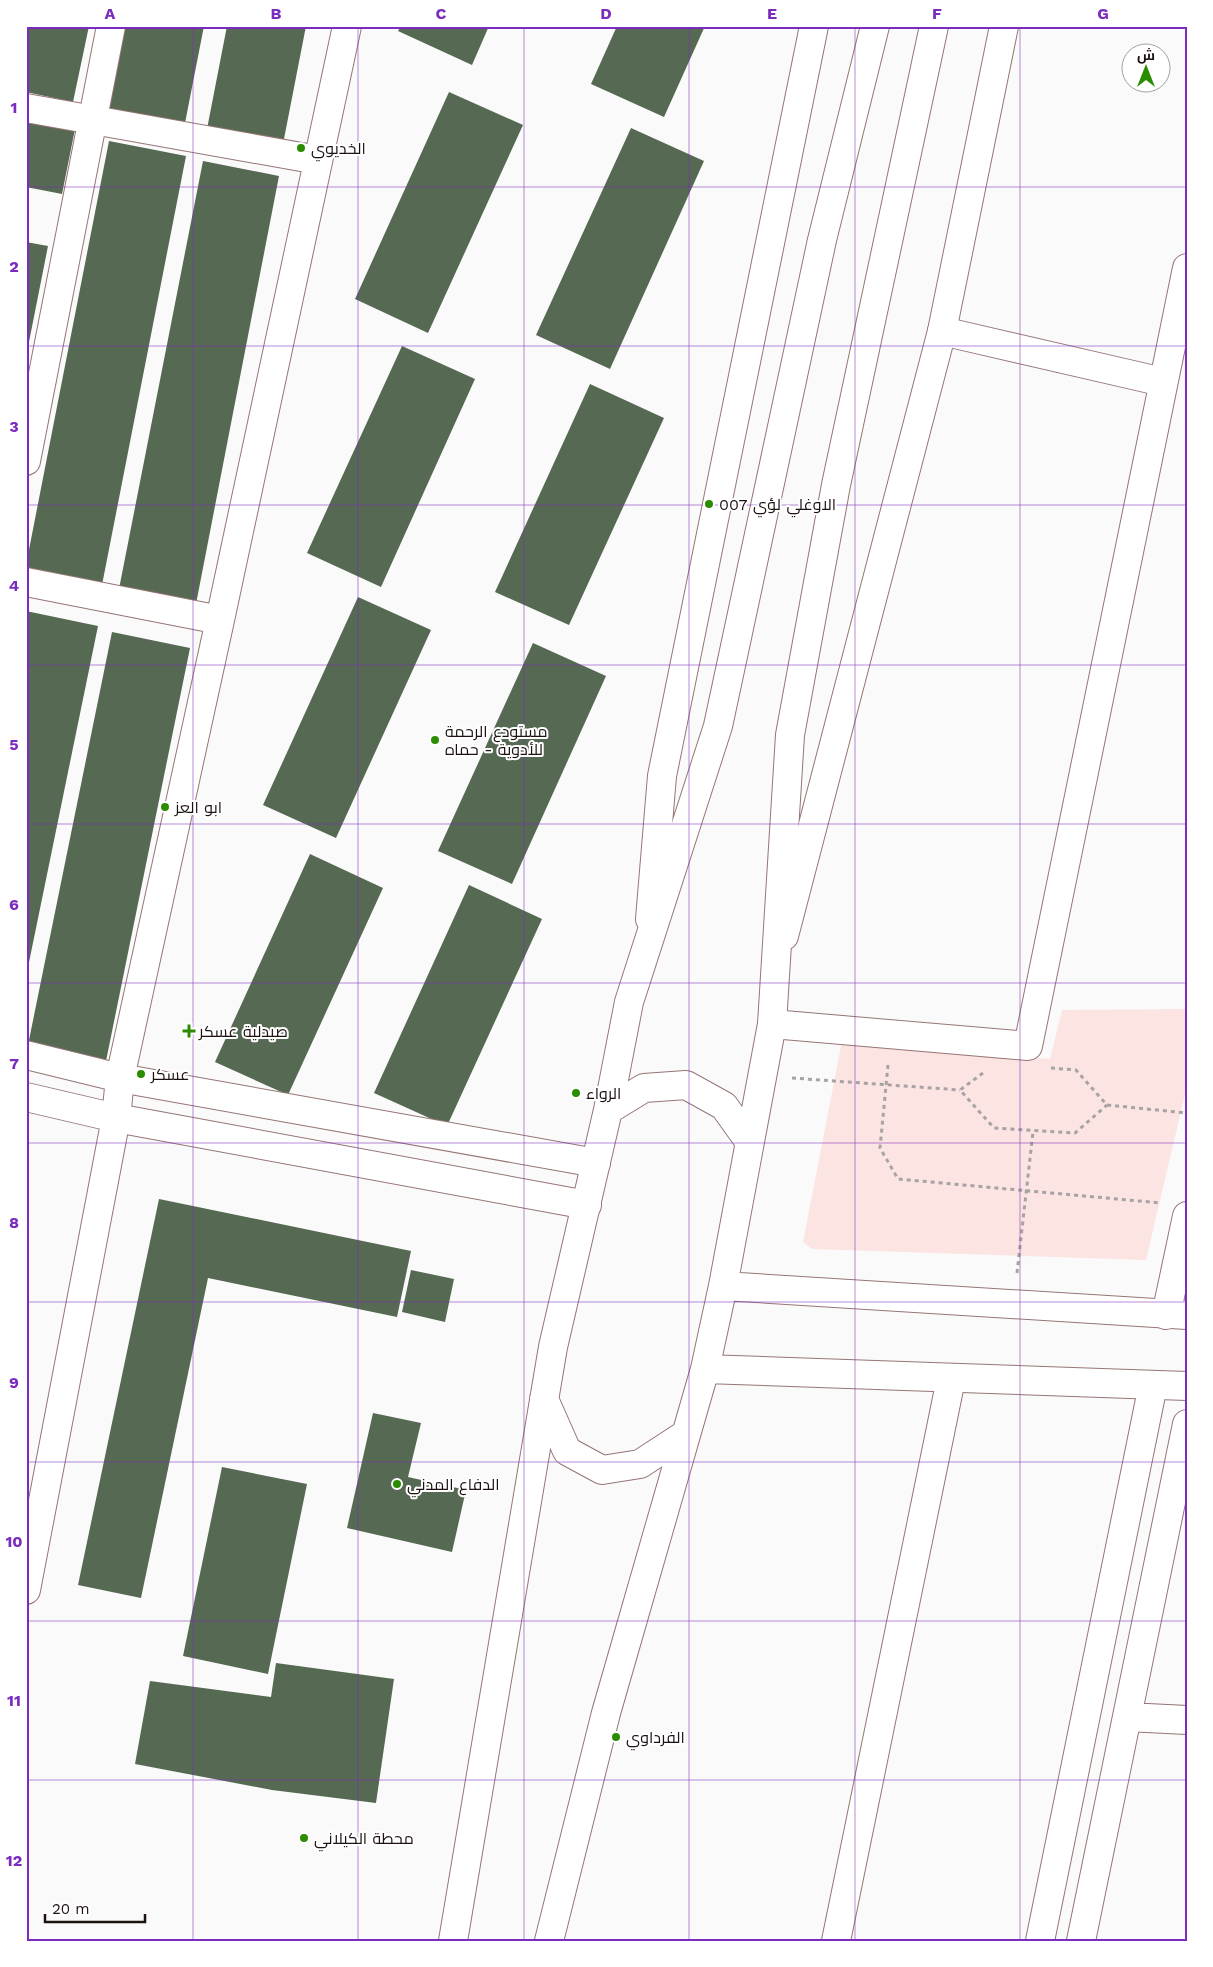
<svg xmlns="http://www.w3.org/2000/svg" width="1213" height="1967" viewBox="0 0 1213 1967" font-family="'Work Sans',Cairo,sans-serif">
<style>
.green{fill:#fce4e3}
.building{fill:#566952}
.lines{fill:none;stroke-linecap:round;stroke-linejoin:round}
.minor-casing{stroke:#967575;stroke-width:30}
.tertiary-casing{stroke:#967575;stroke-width:30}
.secondary-casing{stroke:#967575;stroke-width:30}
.primary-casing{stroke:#967575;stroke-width:30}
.path{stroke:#a8a3a3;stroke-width:3;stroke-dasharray:4 4;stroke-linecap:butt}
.minor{stroke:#fff;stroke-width:28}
.tertiary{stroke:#fff;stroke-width:28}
.secondary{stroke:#fff;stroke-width:28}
.primary{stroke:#fff;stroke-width:28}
.grid{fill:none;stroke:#7b2cbf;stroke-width:1;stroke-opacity:0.55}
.poi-dot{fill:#2b8c00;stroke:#fff;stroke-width:2}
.labels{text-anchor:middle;stroke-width:4;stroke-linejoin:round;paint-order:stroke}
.poi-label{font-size:16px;fill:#1e1111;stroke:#fff;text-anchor:start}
.neatline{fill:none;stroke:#7b2cbf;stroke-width:2}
.grid-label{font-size:16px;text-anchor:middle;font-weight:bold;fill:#7b2cbf}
</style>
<rect width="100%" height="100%" fill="#fafafa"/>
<path class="green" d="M1187 1009V1086L1146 1260 812 1249 803 1242 842 1041 1050 1059 1062 1010Z"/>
<path class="building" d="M26 26H89L73 102 26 92Z
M125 26H204L185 123 109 108Z
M227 26H306L283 144 207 129Z
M401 26H489L472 65 398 31Z
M617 26H705L664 117 591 84Z
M449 92 523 125 428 333 355 299Z
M26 119 75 129 62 194 26 187Z
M631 128 704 161 610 369 536 335Z
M109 141 186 156 102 585 26 570V565Z
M203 161 279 176 196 604 119 589Z
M26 242 48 246 27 352H26Z
M402 346 475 379 381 587 307 553Z
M590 384 664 418 569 625 495 592Z
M358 597 431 630 336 838 263 805Z
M26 611 98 626 27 972H26Z
M112 632 190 648 106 1061 28 1045Z
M533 643 606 676 512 884 438 851Z
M310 854 383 888 288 1095 215 1062Z
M469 885 542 919 447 1126 374 1093Z
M159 1199 411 1251 397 1317 208 1278 141 1598 78 1585Z
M411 1270 454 1279 445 1322 402 1312Z
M373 1413 421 1423 408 1477 466 1490 452 1552 347 1528Z
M222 1467 307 1484 268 1674 183 1656Z
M276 1663 394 1679 376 1803 272 1790 135 1764 150 1681 271 1697Z"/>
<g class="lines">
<defs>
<path id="minor" d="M26 108 318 160
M942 331 1163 382
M26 461 111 26
M26 582 220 620
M772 1024 1028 1046 1187 268
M26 1590 116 1118 120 1078 220 620 347 26
M1127 1717 1187 1720
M836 1941 951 1379
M1040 1941 1153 1385
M1081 1941 1187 1424"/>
<path id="tertiary" d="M1166 1315 1187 1216"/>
<path id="secondary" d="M650 919 662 776 814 26
M784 936 942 331 1004 26
M26 1055 120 1078 596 1163
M26 1097 116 1118 587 1205"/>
<path id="primary" d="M608 1110 644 1088 686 1085 724 1106 749 1141
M723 1286 1187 1315
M705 1369 1187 1386
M544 1399 567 1451 602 1470 640 1464 686 1434
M453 1941 553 1347 608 1110 629 1002 718 726 822 240 875 26
M549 1941 606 1713 705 1369 723 1286 772 1024 790 735 836 485 934 26"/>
</defs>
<use href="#minor" class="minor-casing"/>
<use href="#tertiary" class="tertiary-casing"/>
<use href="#secondary" class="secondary-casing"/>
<use href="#primary" class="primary-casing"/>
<path class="path" d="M888 1065 880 1148 898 1179 1161 1203
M1051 1068 1076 1070 1107 1105 1187 1113
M983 1073 960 1090 994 1128 1075 1133 1107 1105
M792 1078 960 1090
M1017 1273 1033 1132"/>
<use href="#minor" class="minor"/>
<use href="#tertiary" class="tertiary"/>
<use href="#secondary" class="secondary"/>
<use href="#primary" class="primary"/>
</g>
<path class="grid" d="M193 26V1941M358 26V1941M524 26V1941M689 26V1941M855 26V1941M1020 26V1941M26 187H1187M26 346H1187M26 505H1187M26 665H1187M26 824H1187M26 983H1187M26 1143H1187M26 1302H1187M26 1462H1187M26 1621H1187M26 1780H1187"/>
<g class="poi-dot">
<circle cx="301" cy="148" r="5"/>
<circle cx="709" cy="504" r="5"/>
<circle cx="435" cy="740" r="5"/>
<circle cx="165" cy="807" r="5"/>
<path d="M186.5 1023.5h5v5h5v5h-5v5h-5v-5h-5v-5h5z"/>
<circle cx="141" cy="1074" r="5"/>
<circle cx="576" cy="1093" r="5"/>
<circle cx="397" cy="1484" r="5"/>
<circle cx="616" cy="1737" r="5"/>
<circle cx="304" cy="1838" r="5"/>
</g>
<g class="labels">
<g class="poi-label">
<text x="311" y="154">الخديوي</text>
<text x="719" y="510">الاوغلي لؤي 007</text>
<text x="445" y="737">مستودع الرحمة<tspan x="445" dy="18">للأدوية - حماه</tspan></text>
<text x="175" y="813">ابو العز</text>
<text x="199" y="1037">صيدلية عسكر</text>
<text x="151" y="1080">عسكر</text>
<text x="586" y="1099">الرواء</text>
<text x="407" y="1490">الدفاع المدني</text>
<text x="626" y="1743">الفرداوي</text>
<text x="314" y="1844">محطة الكيلاني</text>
</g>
</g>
<rect width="1213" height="1967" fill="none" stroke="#ffffff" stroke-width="55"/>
<g transform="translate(1146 68)"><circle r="24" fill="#ffffff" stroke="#a5a0a0"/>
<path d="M0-4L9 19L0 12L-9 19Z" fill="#2b8c00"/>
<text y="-8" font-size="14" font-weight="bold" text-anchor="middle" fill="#1e1111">ش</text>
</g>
<path d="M45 1914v8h100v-8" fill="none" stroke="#1e1111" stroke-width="2.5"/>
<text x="52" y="1914" font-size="15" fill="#1e1111" stroke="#ffffff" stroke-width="4" paint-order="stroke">20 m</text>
<rect x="28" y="28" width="1158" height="1912" class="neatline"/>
<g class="grid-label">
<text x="110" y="19">A</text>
<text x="276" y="19">B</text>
<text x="441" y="19">C</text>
<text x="606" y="19">D</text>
<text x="772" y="19">E</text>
<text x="937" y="19">F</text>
<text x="1103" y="19">G</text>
<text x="14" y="113">1</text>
<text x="14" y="272">2</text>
<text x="14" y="432">3</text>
<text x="14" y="591">4</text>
<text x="14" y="750">5</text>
<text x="14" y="910">6</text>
<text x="14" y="1069">7</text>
<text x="14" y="1228">8</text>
<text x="14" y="1388">9</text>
<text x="14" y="1547">10</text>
<text x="14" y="1706">11</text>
<text x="14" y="1866">12</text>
</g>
</svg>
